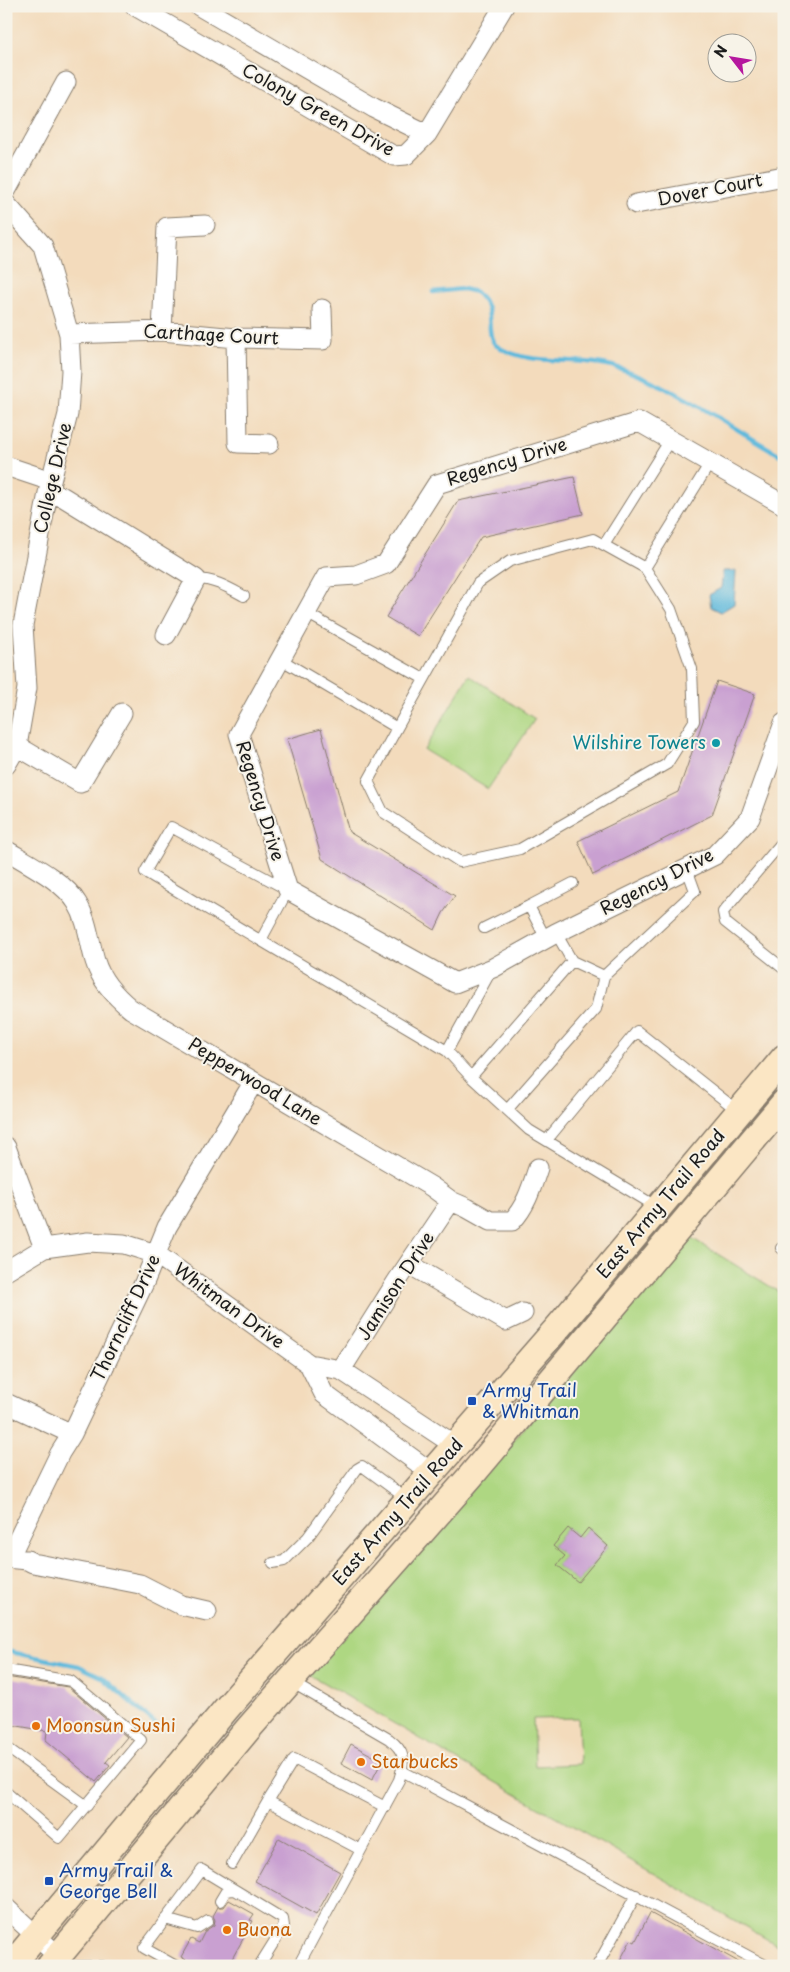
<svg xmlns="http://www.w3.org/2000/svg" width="790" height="1972" viewBox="0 0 790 1972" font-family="'Playpen Sans',sans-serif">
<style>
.green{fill:#aed782;stroke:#657a4f;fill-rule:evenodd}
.water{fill:#5eb9dc;stroke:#3d6a7c}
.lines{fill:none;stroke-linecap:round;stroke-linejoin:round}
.stream{stroke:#5eb9dc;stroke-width:4.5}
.building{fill:#c9a0d1}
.service-casing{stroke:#887c6c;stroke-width:12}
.minor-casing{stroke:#887c6c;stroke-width:21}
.secondary-casing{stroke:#887c6c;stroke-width:29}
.service{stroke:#fff;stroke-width:10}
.minor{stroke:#fff;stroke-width:19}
.secondary{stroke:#fbe6c4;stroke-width:26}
.culture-dot{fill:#0f9aa8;stroke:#f7f3e8;stroke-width:2}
.transit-dot{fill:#1a4fb4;stroke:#f7f3e8;stroke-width:2}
.food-dot{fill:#e8710a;stroke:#f7f3e8;stroke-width:2}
.labels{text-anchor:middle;stroke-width:4;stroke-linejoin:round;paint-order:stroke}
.street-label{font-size:18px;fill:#1c1c1c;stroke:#f7f3e8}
.culture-label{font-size:18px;fill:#0d838f;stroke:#f7f3e8;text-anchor:end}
.transit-label{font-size:18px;fill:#164399;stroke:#f7f3e8;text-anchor:start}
.food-label{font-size:18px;fill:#c56008;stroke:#f7f3e8;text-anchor:start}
</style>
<rect width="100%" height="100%" fill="#f7f3e8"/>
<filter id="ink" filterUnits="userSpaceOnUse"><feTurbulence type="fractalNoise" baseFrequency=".02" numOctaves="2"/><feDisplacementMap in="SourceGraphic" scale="10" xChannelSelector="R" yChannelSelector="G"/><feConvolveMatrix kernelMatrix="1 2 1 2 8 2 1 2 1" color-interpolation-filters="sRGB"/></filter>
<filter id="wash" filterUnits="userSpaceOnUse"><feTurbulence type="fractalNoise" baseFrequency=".0096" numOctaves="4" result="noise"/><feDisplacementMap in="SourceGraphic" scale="20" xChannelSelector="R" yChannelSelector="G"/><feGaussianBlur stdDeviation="1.12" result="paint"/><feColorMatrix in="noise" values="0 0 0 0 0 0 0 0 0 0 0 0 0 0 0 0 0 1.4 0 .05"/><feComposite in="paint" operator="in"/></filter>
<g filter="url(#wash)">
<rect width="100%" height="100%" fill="#f3dbbc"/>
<path class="green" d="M469 675 535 719 488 789 424 750Z
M690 1237 784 1295V1949L310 1675ZM568 1528 580 1538 588 1528 608 1546 578 1582 557 1565 565 1556 553 1546ZM578 1718 580 1764 535 1766 533 1719Z"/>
<path class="water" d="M723 571H736L734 604 721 612 711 607 709 595 721 588Z"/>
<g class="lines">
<path class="stream" d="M433 292 463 289 476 292C479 296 485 302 487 307 492 318 486 338 497 346 528 367 577 356 612 366 670 382 731 428 784 457
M6 1651 79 1666 102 1677 160 1728"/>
</g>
<g id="blocks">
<path class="building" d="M574 477 583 514 481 537 418 636 386 617 458 501Z
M717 681 755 694 712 815 593 875 578 841 678 792Z
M321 729 349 832 455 896 443 913 435 930 322 859 287 739Z
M568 1528 580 1538 588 1528 608 1546 578 1582 557 1565 565 1556 553 1546Z
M6 1677 68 1687 127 1737 106 1762 110 1765 96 1782 46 1740 47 1731 6 1724Z
M351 1744 382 1761 372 1780 341 1763Z
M279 1838 340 1872 316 1915 255 1881Z
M229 1900 254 1914 250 1920 253 1921 228 1966H197L181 1957 191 1939 199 1943 205 1931 214 1925 215 1920 213 1916 218 1907H224Z
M650 1913 746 1966H617L631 1940 635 1942Z"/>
</g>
</g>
<g filter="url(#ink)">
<use href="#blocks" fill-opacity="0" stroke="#887c6c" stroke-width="1"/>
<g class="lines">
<defs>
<path id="service" d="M604 545 670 440
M196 579C214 579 229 588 244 596
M306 613 424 679
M280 659 397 728 368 781 383 812 460 862 520 849 667 764 694 721 692 669 671 609 645 568 710 463
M397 728 478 583 510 561 593 539 645 568
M784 840 723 912 725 922 784 969
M529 906 573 883
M484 928 529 906 546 939
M556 933 572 961 471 1077 529 1130 657 1207
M261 940 288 890 171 827 145 872 447 1051 471 1077
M604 976 695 891 687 869
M447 1051 492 969
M507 1110 596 1009 604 976 572 961
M547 1140 637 1031 738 1111
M781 1248 784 1250
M273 1563 284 1561 308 1537 357 1469 362 1466 407 1499
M6 1670 71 1681 141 1740 59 1838 6 1792
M291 1682 389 1739C406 1752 405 1760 399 1780L298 1966
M6 1747 87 1806
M402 1771 767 1966
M361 1850 268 1801 294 1759 385 1807
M232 1864 268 1801
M220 1901 226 1891 233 1890
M165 1919 197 1928 208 1921
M77 1966H102
M176 1966 144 1948 202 1870 283 1919 284 1926 259 1966
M597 1966 636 1895"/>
<path id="minor" d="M135 6 394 156 406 155 427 134 504 6
M199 6 374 108 427 134
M6 191 66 82
M6 204 43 246 69 334 71 371 68 414 48 493 23 625 27 688 17 746 6 765
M636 204 784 176
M162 331 167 227 205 225
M69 334 162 331 236 338 323 340 322 309
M236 338 238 443 269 444
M6 466 51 481
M48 493 63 497 196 579 166 635
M784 505 639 422 437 484 386 564 356 575 326 577 239 734 288 890 455 983 493 968 556 933 715 855 750 818 784 723
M17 746 80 783 122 713
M6 850C27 863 64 881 77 903 88 921 89 941 95 961 101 981 115 996 131 1009L432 1187 451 1201 467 1208 490 1221H512C526 1207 532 1186 538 1168
M6 1147 44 1248
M409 1264 506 1321 523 1313
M6 1271 44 1248 88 1242 124 1244 156 1254 309 1364 341 1370 456 1446
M309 1364 324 1394 432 1473
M341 1370 397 1281 451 1201
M6 1403 72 1434
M6 1558 27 1560 33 1563 140 1584 181 1605 207 1611
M9 1558 60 1453 72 1434 144 1283 167 1227 253 1083
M6 1908 58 1956"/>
<path id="secondary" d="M11 1966 226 1709 560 1325 784 1058
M50 1966 248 1729 470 1477 784 1103"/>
</defs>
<use href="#service" class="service-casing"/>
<use href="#minor" class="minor-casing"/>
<use href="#secondary" class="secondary-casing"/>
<use href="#service" class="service"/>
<use href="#minor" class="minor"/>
<use href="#secondary" class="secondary"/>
</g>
</g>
<circle class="culture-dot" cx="716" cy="743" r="5"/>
<g class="transit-dot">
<rect x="467" y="1396" width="10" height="10" rx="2.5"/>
<rect x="44" y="1876" width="10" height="10" rx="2.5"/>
</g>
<g class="food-dot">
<circle cx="36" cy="1726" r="5"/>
<circle cx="361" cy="1762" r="5"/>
<circle cx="227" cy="1930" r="5"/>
</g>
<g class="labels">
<g class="street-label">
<text transform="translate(318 110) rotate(29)" y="6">Colony Green Drive</text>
<text transform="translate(710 190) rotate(-11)" y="6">Dover Court</text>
<text transform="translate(211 335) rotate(3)" y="6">Carthage Court</text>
<text transform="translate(507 462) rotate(-17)" y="6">Regency Drive</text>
<text transform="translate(53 478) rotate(-77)" y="6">College Drive</text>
<text transform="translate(260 801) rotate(73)" y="6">Regency Drive</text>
<text transform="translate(657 882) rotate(-27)" y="6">Regency Drive</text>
<text transform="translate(255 1082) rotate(31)" y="6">Pepperwood Lane</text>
<text transform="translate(661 1204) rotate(-50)" y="6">East Army Trail Road</text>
<text transform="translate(396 1286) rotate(-57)" y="6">Jamison Drive</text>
<text transform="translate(229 1306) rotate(36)" y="6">Whitman Drive</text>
<text transform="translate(126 1318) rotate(-65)" y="6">Thorncliff Drive</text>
<text transform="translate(398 1512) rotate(-49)" y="6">East Army Trail Road</text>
</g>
<g class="culture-label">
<text x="706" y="749">Wilshire Towers</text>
</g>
<g class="transit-label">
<text x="482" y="1397">Army Trail<tspan x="482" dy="21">&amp; Whitman</tspan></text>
<text x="59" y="1877">Army Trail &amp;<tspan x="59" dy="21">George Bell</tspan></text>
</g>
<g class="food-label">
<text x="46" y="1732">Moonsun Sushi</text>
<text x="371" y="1768">Starbucks</text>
<text x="237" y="1936">Buona</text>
</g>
</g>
<rect width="790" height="1972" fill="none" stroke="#f7f3e8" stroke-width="25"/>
<g transform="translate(732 58) rotate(301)"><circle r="24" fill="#f7f3e8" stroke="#9f9d96"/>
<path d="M0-4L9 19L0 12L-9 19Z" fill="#b5179e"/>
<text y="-8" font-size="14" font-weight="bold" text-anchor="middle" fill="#1c1c1c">N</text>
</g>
</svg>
